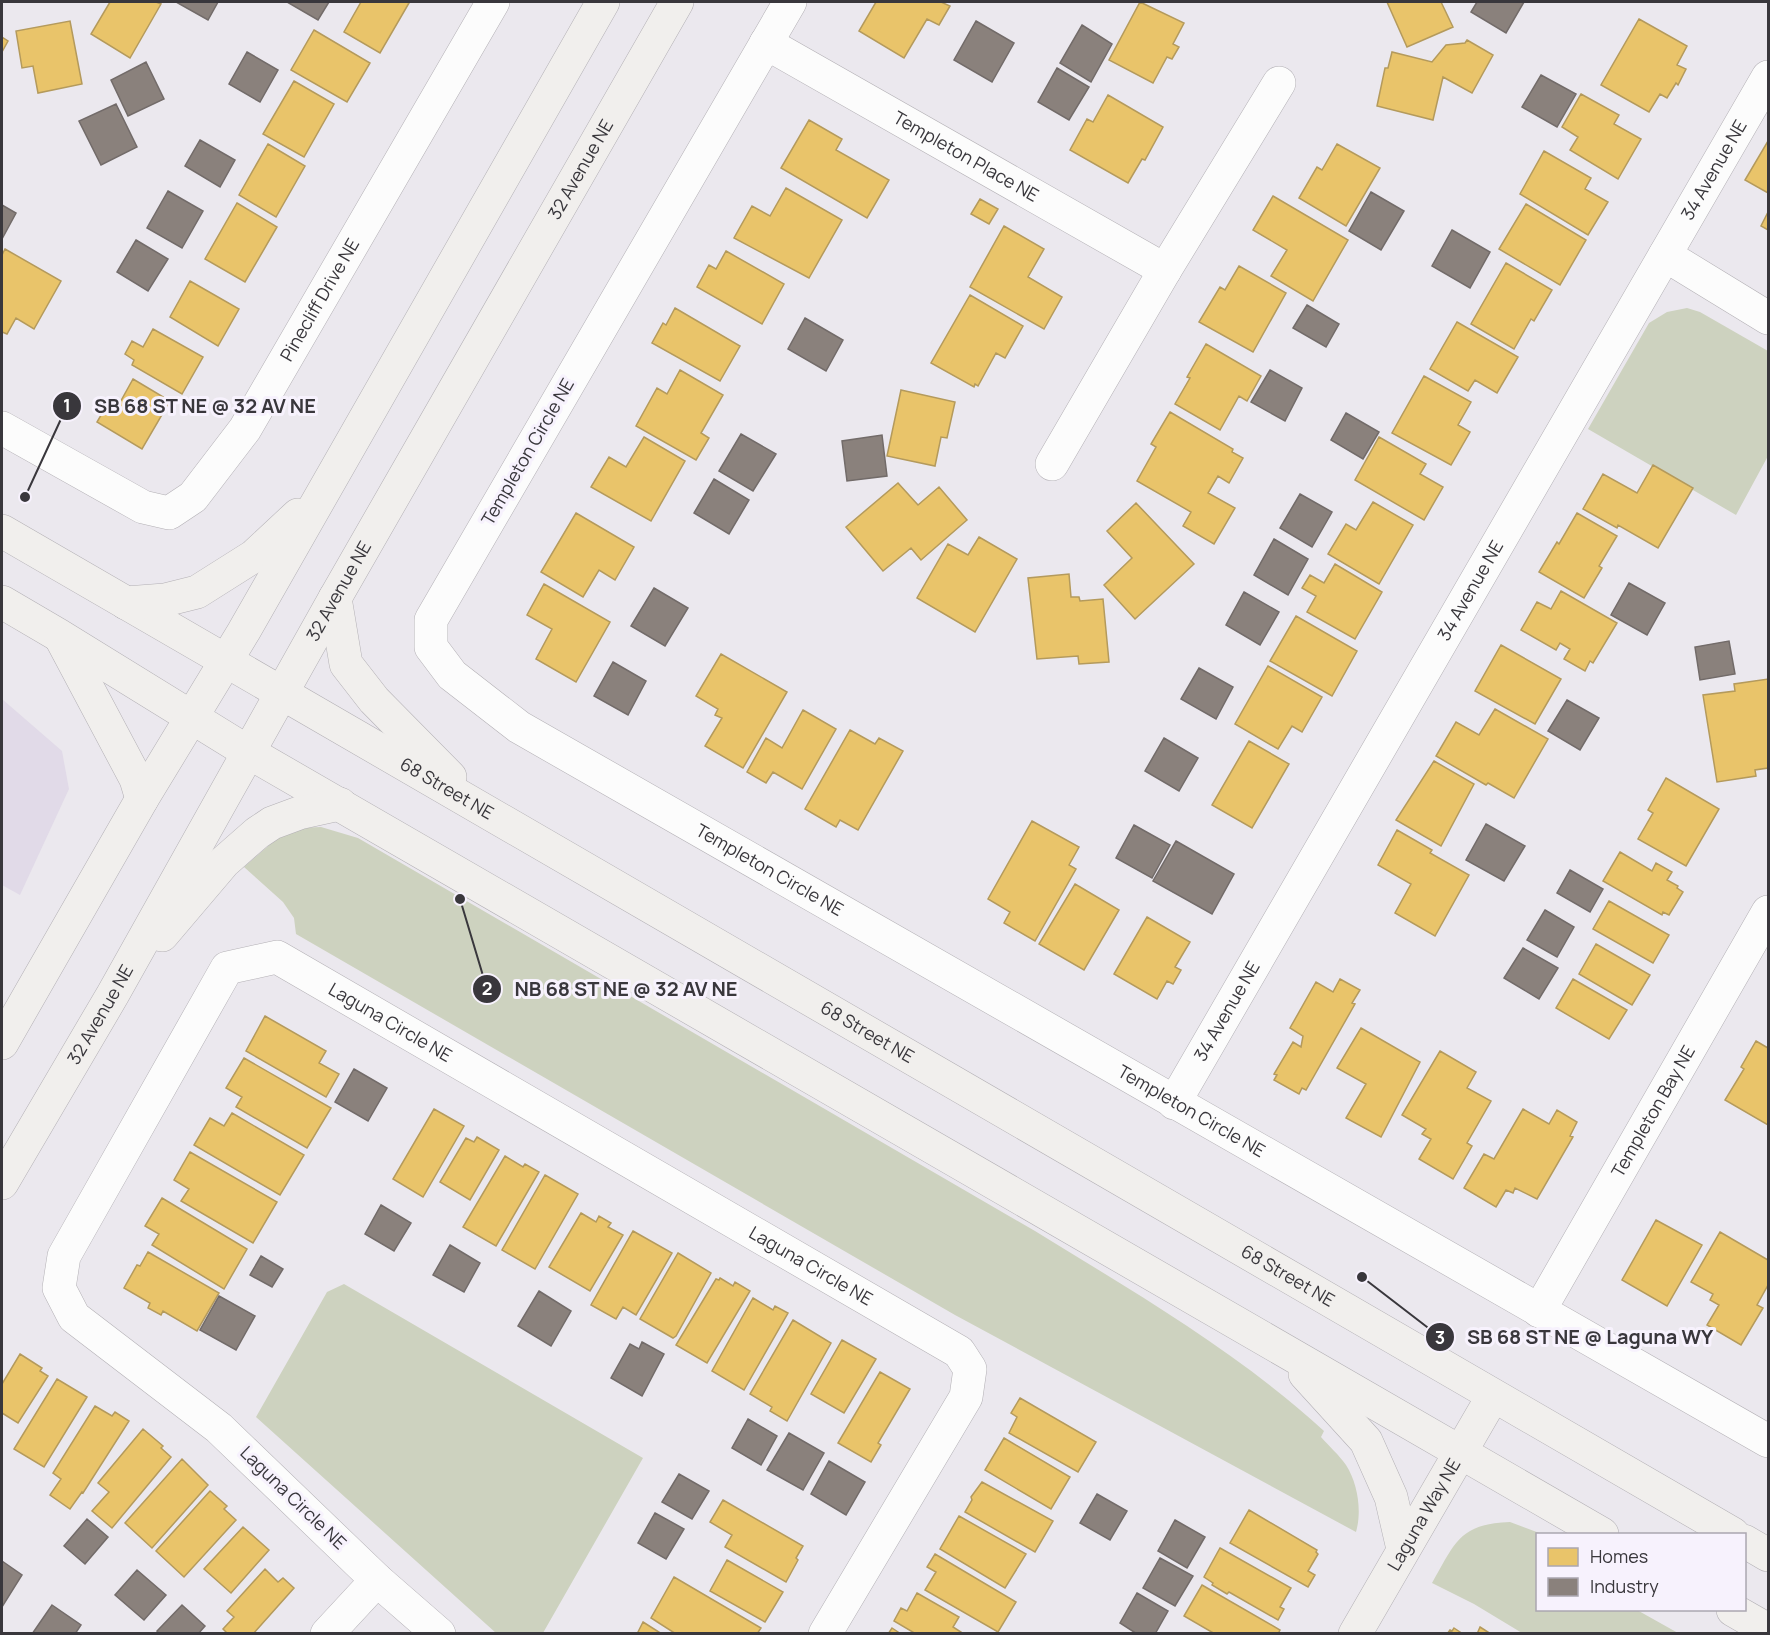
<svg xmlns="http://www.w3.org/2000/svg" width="1770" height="1635" viewBox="0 0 1770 1635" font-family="Manrope,sans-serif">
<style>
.built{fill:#e1dae8}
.green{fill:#cdd2bf}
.homes{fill:#e9c46a;stroke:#b49a5c;stroke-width:1.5}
.industry{fill:#8a817c;stroke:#726b69;stroke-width:1.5}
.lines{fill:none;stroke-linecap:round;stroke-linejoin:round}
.street-casing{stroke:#b3b0b5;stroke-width:34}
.secondary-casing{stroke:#b3b0b5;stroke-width:34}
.street{stroke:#fcfcfc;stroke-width:33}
.secondary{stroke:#f1efed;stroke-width:33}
.labels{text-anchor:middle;stroke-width:6;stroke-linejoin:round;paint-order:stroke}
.street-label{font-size:18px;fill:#39373c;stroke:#f7f2fd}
.leader{fill:none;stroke:#39373c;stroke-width:2}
.callout-dot{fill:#39373c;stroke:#f7f2fd;stroke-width:2}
.mark-label{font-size:18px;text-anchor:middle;font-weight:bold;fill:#fff}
.callout-label{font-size:20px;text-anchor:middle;font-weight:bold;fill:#39373c;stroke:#f7f2fd;stroke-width:6;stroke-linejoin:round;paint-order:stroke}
</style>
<rect width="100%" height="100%" fill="#ebe8ee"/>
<path class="built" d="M2 699 62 751 69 789 20 895 2 885Z"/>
<path class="green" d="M1687 308 1700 312 1768 351V456L1736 515 1588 429 1649 323 1667 312Z
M321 827 358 838 1035 1231C1134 1292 1238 1352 1324 1431L1321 1437C1329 1446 1339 1455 1346 1465 1358 1484 1362 1511 1356 1532L955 1315 296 934 294 918 283 902 244 867 275 840 296 828Z
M344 1284 643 1458 543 1633H496L256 1417 327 1292Z
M1510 1522 1542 1534H1538V1610H1637L1678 1633H1522L1474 1604 1432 1583C1455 1543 1459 1524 1510 1522Z"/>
<path class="homes" d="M110 2H156L161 4 130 58 91 34Z
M361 2H407L409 3 380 53 344 32Z
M876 2H941L950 6 939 25 927 19 904 58 859 31Z
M1140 2 1184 23 1173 44 1179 47 1172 59 1167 57 1153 83 1109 60Z
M1387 2H1441L1453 27 1407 47Z
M1639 19 1687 46 1677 65 1686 69 1678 85 1676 83 1667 98 1660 94 1649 112 1601 85Z
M70 21 82 84 38 93 33 66 22 68 16 31Z
M314 30 370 63 347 102 291 70Z
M2 37 8 41 2 52Z
M1467 40 1493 55 1472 93 1443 77 1433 120 1377 106 1385 68H1388L1392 52 1432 62 1446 45 1465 43Z
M294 81 334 104 304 157 263 134Z
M1581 94 1619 115 1614 124 1641 139 1618 179 1570 150 1578 137 1562 127Z
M1108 95 1163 127 1145 160 1142 159 1128 183 1070 150 1087 119 1093 122Z
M809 120 842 139 836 150 889 180 867 218 781 168Z
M1768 141V193L1745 180Z
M268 144 305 166 276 217 239 195Z
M1337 144 1380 168 1346 226 1299 198 1317 167 1322 170Z
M1544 151 1591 178 1585 189 1608 202 1588 235 1520 194Z
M786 188 842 220 809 278 734 238 752 206 770 216Z
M1273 196 1348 240 1313 301 1271 276 1287 250 1253 230Z
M980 199 998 209 989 224 971 214Z
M237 203 277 227 245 282 205 259Z
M1526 204 1586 240 1560 285 1499 249Z
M1768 212V230L1761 226Z
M1004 226 1044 249 1028 277 1062 297 1044 329 970 287Z
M5 249 61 281 34 329 16 318 7 334 2 332V255Z
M726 251 784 284 762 324 697 287 709 265 716 269Z
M1506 263 1552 290 1534 321 1531 319 1514 349 1471 324Z
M1239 266 1286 293 1253 352 1199 322 1220 287 1225 290Z
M190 281 239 309 218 346 170 317Z
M970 295 1023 326 1005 358 996 353 978 386 975 384 974 387 931 363Z
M675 308 740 346 720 381 652 343 663 323 666 325Z
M1457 322 1518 357 1497 393 1475 380 1468 391 1430 369Z
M153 329 203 357 182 394 132 365 134 360 125 354 132 341 143 347Z
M1206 344 1261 376 1247 401 1239 396 1220 430 1175 404 1190 378 1187 377Z
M680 370 723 395 701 433 709 438 696 460 636 426 657 388 667 394Z
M1424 376 1471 402 1458 425 1470 432 1451 465 1392 433Z
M133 379 170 401 142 449 97 422 104 410 113 415Z
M901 390 955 402 947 438 941 437 935 466 887 456Z
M1170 412 1233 449 1232 452 1243 458 1229 483 1218 476 1208 493 1235 508 1214 544 1183 526 1191 512 1137 481 1156 447 1151 444Z
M644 437 685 461 651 521 591 487 609 457 626 467Z
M1379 437 1426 464 1420 474 1443 487 1424 520 1355 480Z
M1653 465 1693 488 1658 548 1618 525 1617 528 1583 509 1603 474 1637 493Z
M898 483 918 505 939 487 967 520 921 560 911 548 883 571 846 527Z
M1373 502 1413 525 1379 584 1328 554 1346 524 1356 530Z
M1136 503 1194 564 1135 619 1104 585 1132 558 1107 531Z
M576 513 634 547 615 580 599 570 583 597 541 572Z
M1577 513 1617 536 1599 566 1602 568 1584 598 1539 572 1557 542 1559 544Z
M979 537 1017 559 975 632 917 598 948 544 968 555Z
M1335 564 1382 592 1355 639 1307 612 1316 596 1302 588 1310 575 1324 583Z
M1069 574 1071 597H1079L1080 601 1103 599 1109 662 1079 664 1078 656 1037 659 1028 578Z
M544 584 610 622 576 682 536 659 552 629 527 615Z
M1561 591 1617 623 1593 663 1590 661 1585 671 1564 659 1570 649 1560 643 1556 650 1521 630 1537 602 1551 609Z
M1296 616 1357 651 1332 696 1270 661Z
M1501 645 1561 679 1535 724 1475 691Z
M721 654 787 692 743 768 705 746 722 718 715 715 718 709 696 696Z
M1268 666 1322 697 1302 732 1292 726 1278 749 1235 724Z
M1768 679V768L1755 770 1756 776 1717 782 1703 695 1735 691 1734 684Z
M1495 709 1548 739 1514 798 1488 783 1486 785 1436 756 1456 722 1479 735Z
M803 710 836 729 802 789 773 772 766 783 747 772 766 738 782 748Z
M850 730 875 744 879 738 903 751 858 830 840 820 836 827 805 809Z
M1249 741 1289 764 1252 828 1212 805Z
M1434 761 1474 784 1441 846 1396 820Z
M1666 778 1719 809 1686 866 1638 839 1653 813 1648 810Z
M1032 821 1079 847 1069 865 1076 869 1035 941 1004 923 1010 912 988 899Z
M1397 830 1432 850 1430 853 1469 875 1435 936 1395 913 1411 884 1378 865Z
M1620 852 1652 871 1656 863 1672 872 1667 880 1678 886 1677 888 1683 892 1669 915 1663 912 1662 915 1603 881Z
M1075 884 1119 910 1084 970 1039 944Z
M1609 901 1669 935 1653 963 1593 929Z
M1147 917 1190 942 1175 967 1181 970 1173 984 1167 981 1157 999 1114 974Z
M1596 944 1650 975 1632 1005 1579 974Z
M1340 979 1360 990 1352 1003 1355 1004 1306 1090 1302 1088 1299 1094 1274 1080 1277 1075 1274 1074 1293 1042 1301 1047 1303 1036 1290 1028 1316 982 1333 992Z
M1573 979 1627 1010 1609 1039 1556 1008Z
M265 1016 326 1051 319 1063 339 1074 326 1097 246 1051Z
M1361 1028 1420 1062 1381 1137 1346 1118 1366 1084 1337 1068Z
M1756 1041 1768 1048V1125L1725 1100 1744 1069 1741 1067Z
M1440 1051 1476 1072 1467 1088 1491 1101 1467 1143 1472 1146 1453 1179 1419 1159 1431 1139 1422 1134 1426 1129 1402 1115Z
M244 1058 331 1108 307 1148 236 1107 242 1097 226 1088Z
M434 1109 464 1126 423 1197 393 1179Z
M1523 1109 1549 1124 1557 1110 1577 1122 1570 1136 1573 1137 1537 1199 1515 1188 1513 1193 1506 1190 1496 1207 1464 1188 1484 1154 1494 1159Z
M232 1113 304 1155 280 1195 194 1145 210 1118 224 1126Z
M477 1137 499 1150 470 1200 440 1182 466 1138 474 1142Z
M190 1152 277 1202 253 1243 181 1201 189 1189 174 1180Z
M505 1156 523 1167 525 1164 539 1172 496 1246 463 1227Z
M545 1175 578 1194 535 1269 502 1250Z
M162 1198 247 1249 224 1289 152 1245 159 1234 145 1226Z
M581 1213 596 1222 599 1216 611 1223 608 1227 623 1235 590 1291 549 1267Z
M1656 1220 1702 1245 1667 1306 1622 1280Z
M633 1231 672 1253 636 1315 623 1307 616 1319 591 1305Z
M1720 1232 1768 1260V1285L1757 1305 1763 1308 1741 1345 1707 1325 1719 1305 1710 1300 1713 1294 1691 1282Z
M148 1252 219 1293 197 1331 163 1311 161 1315 148 1308 150 1303 124 1288 137 1265 140 1266Z
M678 1253 711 1273 676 1336 673 1338 640 1319Z
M720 1278 733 1286 735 1282 750 1291 707 1363 676 1345 716 1279 719 1280Z
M753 1298 773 1310 775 1306 788 1313 744 1390 712 1371Z
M793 1320 831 1343 787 1421 770 1411 772 1407 750 1394Z
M842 1340 876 1359 844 1413 811 1394Z
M20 1354 42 1368 40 1371 48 1376 18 1423 2 1413V1384Z
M880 1372 910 1389 878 1443 881 1445 871 1462 838 1443Z
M57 1379 87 1397 44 1467 14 1449Z
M1020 1398 1096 1442 1078 1472 1009 1433 1017 1417 1011 1413Z
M95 1406 112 1416 115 1412 129 1421 83 1493 82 1492 70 1509 50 1495 61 1479 53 1473Z
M143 1429 163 1446 161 1448 171 1457 112 1528 92 1511 109 1492 98 1483Z
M1004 1438 1070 1477 1051 1509 985 1470Z
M182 1459 208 1485 152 1548 125 1523Z
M982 1482 1053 1521 1035 1552 965 1512 972 1500 971 1497Z
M210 1491 227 1506 224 1509 236 1520 184 1577 156 1551Z
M723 1500 803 1546 796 1558 798 1560 786 1582 725 1547 732 1535 710 1522Z
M1249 1510 1317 1550 1316 1552 1318 1554 1308 1571 1315 1575 1308 1587 1230 1543Z
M959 1516 1026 1554 1005 1588 940 1549Z
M243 1527 269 1550 231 1593 204 1569Z
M1220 1548 1291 1588 1280 1607 1284 1609 1278 1620 1229 1592 1227 1594 1212 1585 1213 1583 1204 1577Z
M935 1554 1016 1602 998 1632 925 1590 936 1572 927 1567Z
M727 1560 783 1592 765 1622 710 1591Z
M265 1569 278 1582 283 1578 294 1588 253 1634H228L223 1629 234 1617 227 1611Z
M674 1577 761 1628 757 1634H676L651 1618Z
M1202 1585 1280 1630 1278 1634H1215L1184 1616Z
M917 1593 959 1617 953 1627 964 1634H916L894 1621 901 1608 907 1611Z
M643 1622 662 1634H637Z
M1480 1627 1491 1634H1477Z
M892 1628 901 1634H888Z
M1454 1628 1463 1634H1447L1450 1630 1452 1631Z"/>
<path class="industry" d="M176 2H218L208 20Z
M287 2H329L318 20Z
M1477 2H1524L1506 33 1471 12Z
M976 21 1014 43 992 82 954 60Z
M1082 25 1112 44 1091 82 1060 63Z
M247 52 278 70 260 102 229 84Z
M146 62 164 99 128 116 111 80Z
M1057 68 1089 87 1069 120 1038 102Z
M1541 75 1576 94 1557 127 1522 107Z
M116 104 137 147 101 165 79 121Z
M200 140 235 160 220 187 185 166Z
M168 191 203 211 182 248 147 228Z
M1371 192 1404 211 1381 250 1349 231Z
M2 205 16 213 2 239Z
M1452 230 1490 252 1470 288 1432 266Z
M136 240 168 259 148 291 117 272Z
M1307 305 1339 324 1326 347 1293 328Z
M805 318 843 340 826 371 788 349Z
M1270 370 1302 388 1285 421 1251 402Z
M1346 413 1379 432 1363 459 1331 440Z
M741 434 776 454 753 491 719 471Z
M882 435 887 476 847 481 842 441Z
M714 479 749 500 729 534 694 513Z
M1300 494 1332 512 1312 547 1280 528Z
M1274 539 1308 559 1288 595 1254 575Z
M1629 583 1665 603 1647 635 1611 615Z
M654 588 688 608 665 646 631 626Z
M1244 592 1279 612 1260 645 1226 625Z
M1729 641 1735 674 1700 680 1695 647Z
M613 662 646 681 628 715 594 696Z
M1199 668 1233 687 1216 719 1181 699Z
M1567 700 1599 718 1580 750 1548 731Z
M1164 738 1198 758 1179 791 1145 771Z
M1486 824 1525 846 1504 881 1466 860Z
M1134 825 1170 845 1152 878 1116 858Z
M1176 841 1234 874 1212 914 1153 881Z
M1570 870 1603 889 1590 912 1557 893Z
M1545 910 1574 927 1557 957 1527 940Z
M1523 948 1558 968 1539 999 1504 978Z
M354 1069 387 1088 368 1121 335 1102Z
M381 1205 411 1223 394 1251 365 1234Z
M450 1245 480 1263 464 1292 433 1275Z
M261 1256 283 1269 272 1287 250 1275Z
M539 1291 571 1311 551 1346 518 1326Z
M219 1296 255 1316 236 1350 200 1330Z
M642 1342 664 1354 642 1396 611 1378 630 1344 639 1349Z
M748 1419 777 1436 761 1465 732 1448Z
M789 1433 824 1453 803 1490 767 1470Z
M829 1461 865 1482 846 1515 811 1494Z
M679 1474 709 1491 692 1519 662 1502Z
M1097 1494 1127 1511 1110 1540 1080 1523Z
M655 1513 684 1529 666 1559 638 1543Z
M87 1519 108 1537 85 1564 64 1546Z
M1175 1520 1205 1537 1187 1568 1158 1551Z
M1160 1558 1193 1576 1175 1606 1143 1588Z
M2 1561 22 1575 2 1607Z
M137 1570 166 1595 144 1620 115 1595Z
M1137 1593 1168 1611 1155 1634H1137L1120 1623Z
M52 1605 81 1625 75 1634H32Z
M182 1605 205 1626 198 1634H159L157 1631Z"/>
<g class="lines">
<defs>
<g id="street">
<path id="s1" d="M790 2 431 620V647L452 675 519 727 1768 1441"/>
<path id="s2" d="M766 43 1165 270"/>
<path d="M1665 255 1768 318"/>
<path id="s3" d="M2 428 143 507 169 513 193 497 245 429 493 2"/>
<path d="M1052 464 1165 270 1279 83"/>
<path id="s4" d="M1174 1103 1768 77"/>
<path id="s5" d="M1539 1311 1768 912"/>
<path d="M327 1634 377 1580"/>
<path id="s6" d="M439 1634 377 1580 219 1428 74 1317 59 1288 64 1256 227 968 277 957 959 1352 970 1369 966 1397 825 1634"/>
</g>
<g id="secondary">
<path id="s7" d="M2 531 1733 1534"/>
<path d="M335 598 346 664 374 700 450 777"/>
<path d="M2 602 60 636 248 752 1602 1534"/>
<path d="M126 603 165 600 197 592 254 556 298 515"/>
<path d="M61 638 136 779 142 799"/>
<path d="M162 935 224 862 257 833 272 823 299 813 340 804"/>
<path d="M2 1043 142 799 244 631 603 2"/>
<path id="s8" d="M2 1183 113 994 335 598 677 2"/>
<path d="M1305 1374 1366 1441 1391 1497 1403 1549"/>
<path d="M1744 1541 1768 1555"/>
<path d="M1733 1610 1768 1630"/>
<path id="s9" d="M1355 1634 1493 1396"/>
</g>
</defs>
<use href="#street" class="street-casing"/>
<use href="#secondary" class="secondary-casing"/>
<use href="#street" class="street"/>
<use href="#secondary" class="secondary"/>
</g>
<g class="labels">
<g class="street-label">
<text dy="6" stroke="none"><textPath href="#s2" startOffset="230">Templeton Place NE</textPath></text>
<text dy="6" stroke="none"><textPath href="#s4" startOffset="1078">34 Avenue NE</textPath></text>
<text dy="6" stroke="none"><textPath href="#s8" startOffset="1167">32 Avenue NE</textPath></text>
<text dy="6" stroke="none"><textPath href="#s3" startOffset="452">Pinecliff Drive NE</textPath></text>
<text transform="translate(528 452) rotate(-60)" y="6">Templeton Circle NE</text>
<text dy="6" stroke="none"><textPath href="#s4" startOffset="592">34 Avenue NE</textPath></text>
<text dy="6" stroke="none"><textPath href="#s8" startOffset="681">32 Avenue NE</textPath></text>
<text dy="6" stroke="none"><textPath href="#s7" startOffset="514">68 Street NE</textPath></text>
<text dy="6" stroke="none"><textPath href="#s1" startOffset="1150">Templeton Circle NE</textPath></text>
<text dy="6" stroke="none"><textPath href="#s4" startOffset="106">34 Avenue NE</textPath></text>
<text dy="6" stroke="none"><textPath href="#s8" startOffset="195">32 Avenue NE</textPath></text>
<text dy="6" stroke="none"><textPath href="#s6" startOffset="1062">Laguna Circle NE</textPath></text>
<text dy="6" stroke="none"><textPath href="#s7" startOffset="1000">68 Street NE</textPath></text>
<text dy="6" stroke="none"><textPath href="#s5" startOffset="230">Templeton Bay NE</textPath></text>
<text dy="6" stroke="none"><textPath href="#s1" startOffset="1636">Templeton Circle NE</textPath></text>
<text dy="6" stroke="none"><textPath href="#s6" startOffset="1548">Laguna Circle NE</textPath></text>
<text dy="6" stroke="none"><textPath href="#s7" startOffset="1486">68 Street NE</textPath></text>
<text transform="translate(293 1498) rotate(44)" y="6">Laguna Circle NE</text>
<text dy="6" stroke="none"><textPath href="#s9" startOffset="138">Laguna Way NE</textPath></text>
</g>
</g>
<path class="leader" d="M25 497L67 406M460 899L487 989M1362 1277L1440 1337"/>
<g class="callout-dot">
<circle cx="25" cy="497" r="6"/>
<circle cx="460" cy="899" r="6"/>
<circle cx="1362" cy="1277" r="6"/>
<circle cx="67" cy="406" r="15"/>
<circle cx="487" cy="989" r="15"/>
<circle cx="1440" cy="1337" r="15"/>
</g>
<g class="mark-label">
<text x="67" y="412">1</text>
<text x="487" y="995">2</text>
<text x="1440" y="1344">3</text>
</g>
<g class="callout-label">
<text x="205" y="413">SB 68 ST NE @ 32 AV NE</text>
<text x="626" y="996">NB 68 ST NE @ 32 AV NE</text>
<text x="1590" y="1344">SB 68 ST NE @ Laguna WY</text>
</g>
<rect width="1770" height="1635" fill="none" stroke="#39373c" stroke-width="6"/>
<rect x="1536" y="1533" width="210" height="78" fill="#f7f2fd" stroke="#aba7b0" stroke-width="1.5"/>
<rect x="1548" y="1548" width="30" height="18" fill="#e9c46a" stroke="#aba7b0" stroke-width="1.5"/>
<text x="1590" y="1563" font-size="18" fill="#39373c">Homes</text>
<rect x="1548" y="1578" width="30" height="18" fill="#8a817c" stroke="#aba7b0" stroke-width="1.5"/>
<text x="1590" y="1593" font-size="18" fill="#39373c">Industry</text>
</svg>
